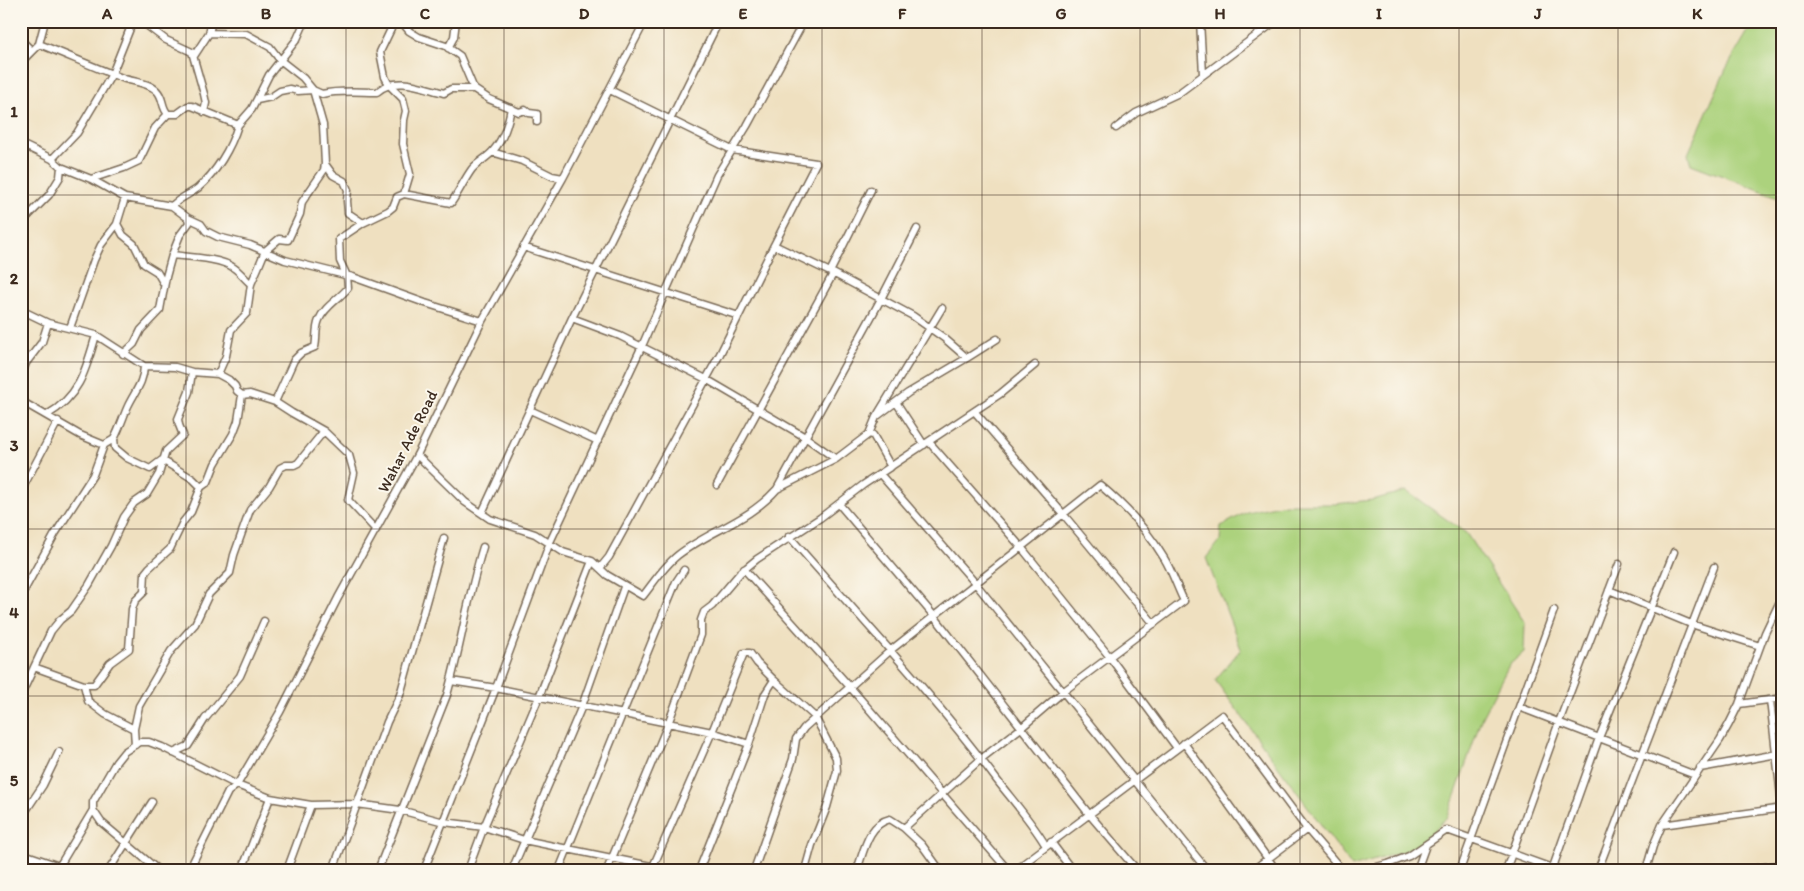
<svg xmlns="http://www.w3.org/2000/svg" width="1804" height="891" viewBox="0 0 1804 891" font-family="Itim,sans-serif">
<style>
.green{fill:#acd27d;stroke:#747e4e}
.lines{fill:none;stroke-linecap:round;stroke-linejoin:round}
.street-casing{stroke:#7a6a57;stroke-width:9}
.street{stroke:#fff;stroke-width:6}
.grid{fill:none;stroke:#3b2a1e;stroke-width:1;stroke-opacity:0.55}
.labels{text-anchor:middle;stroke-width:4;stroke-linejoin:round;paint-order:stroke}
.street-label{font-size:16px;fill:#3b2a1e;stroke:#fbf7ec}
.neatline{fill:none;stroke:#3b2a1e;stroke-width:2}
.grid-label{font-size:16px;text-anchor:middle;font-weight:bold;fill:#3b2a1e}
</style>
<rect width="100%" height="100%" fill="#fbf7ec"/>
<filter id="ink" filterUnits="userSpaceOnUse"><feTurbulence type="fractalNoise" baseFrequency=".02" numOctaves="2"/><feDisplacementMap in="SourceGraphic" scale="10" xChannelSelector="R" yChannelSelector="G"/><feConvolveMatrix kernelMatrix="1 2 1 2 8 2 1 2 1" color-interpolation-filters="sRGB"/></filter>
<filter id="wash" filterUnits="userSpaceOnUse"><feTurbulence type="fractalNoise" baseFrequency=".0096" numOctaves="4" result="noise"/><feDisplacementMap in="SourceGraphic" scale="20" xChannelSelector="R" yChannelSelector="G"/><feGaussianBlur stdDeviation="1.12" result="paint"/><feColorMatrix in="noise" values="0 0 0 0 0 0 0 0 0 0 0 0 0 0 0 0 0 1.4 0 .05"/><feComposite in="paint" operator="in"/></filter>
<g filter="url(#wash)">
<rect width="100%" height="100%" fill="#efe0c0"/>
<path class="green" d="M1754 21H1783V199L1691 164 1688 154 1726 69Z
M1406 491 1466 533 1525 623 1524 652 1509 665 1482 717 1448 816 1418 847 1352 867 1215 680 1241 649 1206 558 1220 541 1221 526 1247 512 1285 504H1335L1372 500Z"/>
</g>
<g filter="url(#ink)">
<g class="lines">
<defs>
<path id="street" d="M141 21 166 40 192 52 204 94 206 103 204 112
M401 21 409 31 419 37 446 46 460 56 474 89
M719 21 572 318 620 336 706 379 805 437 836 459 869 434 876 417
M1200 21 1203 74
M209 33 246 34 270 47 280 60 303 78 313 90 323 125 325 164 324 170 302 202 300 214 288 240 279 239 265 251 258 268 251 284 247 313 231 330 226 356 218 374
M21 40 32 51
M39 44C67 55 96 68 125 79 135 82 150 83 157 91 164 98 161 107 168 114L155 128 139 161 124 168 91 179
M448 48 454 37 456 21
M194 56 209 33 212 21
M21 62 39 44 45 21
M610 90 732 150 816 163 774 245 830 272 871 190
M257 100 271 97 280 91 290 89 298 91 313 90 322 94C339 90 358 92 377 92 396 75 423 88 444 93L451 89H474L489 99 519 112 525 110 529 113 537 114V122
M168 114H177L188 106H192L238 125 252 109 269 75 297 39 305 21
M1116 128 1136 113 1179 93 1276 21
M21 144 52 159 61 167 91 179 125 198 172 206 188 218 201 224 206 231 218 237 250 245 285 260 353 277 425 303 482 321
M492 152 522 161 552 176 563 178
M52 159 77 133 112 74 133 21
M325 164 333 175 344 181 348 190 347 201 348 213 363 223
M404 194 451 203C459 192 464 180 472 169 478 162 487 158 493 151 504 138 508 124 511 108
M172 206C179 198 189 195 198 188 216 173 231 148 238 125
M117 224 123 235 134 244 144 264 157 272 164 284
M21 244 25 219 49 195 60 177 61 167
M523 247 739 316
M172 255C188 257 221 258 234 268 240 272 245 279 251 284
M831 272 913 316 944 338 967 358 997 339
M942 308 876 417 908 393 967 358
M21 310 48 323 96 335 144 366 175 367 192 372 218 374 229 380 235 386 237 391 242 395 250 394 275 402 292 413 324 431 349 455 354 473 348 500 376 530
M70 328 94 260 101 245 117 224 125 198
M123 354 134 344 141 330 160 310 166 277 172 255 180 235 189 223 188 218
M21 377 26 363 42 342 48 323
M21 401 80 435 104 445 114 439 115 448 127 458 150 469 162 460 193 479 201 487
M275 402 294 360 301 353 315 347C317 339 315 329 319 320 324 307 339 299 348 288L347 276 340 261 339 239 363 223 388 211 393 207 397 197 404 194 410 174 403 144 404 120 406 111 403 99 389 85 385 77 380 52 391 29 392 21
M896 402 924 445
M530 410 598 441
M975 412 1064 515 1154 624
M47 415C80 396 86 369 96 335
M869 434 873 435 891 467
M114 439C120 428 123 417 128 406 134 393 144 382 144 366
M929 442 1021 547 1109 656 1177 748
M417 455 465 502 490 519 535 534 563 552 592 561 607 575 643 596C654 582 664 566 678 555 709 531 749 521 777 489L881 299 917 229
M880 474 976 584 1207 870
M717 485 833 274
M777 489 836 459
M21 491 58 421
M839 504 934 616 1089 814 1137 870
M482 513 572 318
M789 536C859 617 933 694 996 779 1013 801 1032 822 1046 846
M600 568 609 557 720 354 774 245
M744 569 850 687 1008 870
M1609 590 1691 624 1760 646
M21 596 55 534 93 475 104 445
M34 667 84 685 88 701 105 714 134 729
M451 681 496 688 712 732 749 744
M84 685H94L110 663 129 649 132 609 135 601 144 592 145 573 149 568 170 549 183 522 191 512 201 487 208 482 215 464 233 434 238 421 242 395
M21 695 51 631 60 620 71 611 89 585 111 546 124 517 134 503 147 494 159 474 166 451 183 435 179 425 178 419 189 392 192 372
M1770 700 1783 814
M1739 704 1783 698
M1519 707 1554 610
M1184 743 1276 870
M135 745 134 729 139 706 171 651 195 624 209 594 230 573 234 555 250 510 269 487 280 468 286 465H294L298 463 324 431
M173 753 188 746 205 719 240 676 264 621
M1700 768 1783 753
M93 810 101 822 158 870
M21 818 43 785 59 752
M1662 825 1783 808
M1051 842 1072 870
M21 853 59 866 64 870
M652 869 712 732 744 653H750L757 663 774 680 815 717 836 758 837 771 827 807 812 845 805 870
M57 870 93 810V802L116 762 124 752 139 742H149L162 747 237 785 270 798 311 805 357 804 400 810 444 822 484 827 524 840 670 870
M109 870 152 802
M189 870 228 792 237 785 280 712 338 598 417 455 482 321 563 178 645 21
M242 870 270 798
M287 870 311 805
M333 870 387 722 400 695 444 538
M378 870 447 695C461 646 468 595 483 547
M424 870 496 688 550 542 642 346 717 175 747 126 804 21
M468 870 484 827 539 697 592 561
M512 870 582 706 624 587
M559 870 676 582 684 570
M607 870 668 724 701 635V620L704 612 712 606 740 573 757 559 820 518 863 485 1000 394 1035 365
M699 870 749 744 765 694 774 680
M754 870 793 759 796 739 804 728 891 650 1100 485C1124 505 1148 531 1164 558 1172 571 1177 587 1184 601L1064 691 1021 728 981 759 904 828 922 845 940 870
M857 870C864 851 868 824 890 819L904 828
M1015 870 1222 715 1307 829 1342 870
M1253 870 1307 829
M1365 870 1388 864 1409 856 1447 830 1552 868
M1417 870 1426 845
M1460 870 1519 707 1695 775
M1506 870 1559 722 1619 564
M1552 870 1599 738 1674 552
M1598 870 1714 567
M1646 870 1653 846 1662 825 1720 740 1729 724 1739 704 1765 633 1783 595
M1747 870 1783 864"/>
</defs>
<use href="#street" class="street-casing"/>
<use href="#street" class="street"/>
</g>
</g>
<path class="grid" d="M186 21V870M346 21V870M504 21V870M664 21V870M822 21V870M982 21V870M1140 21V870M1300 21V870M1459 21V870M1618 21V870M21 195H1783M21 362H1783M21 529H1783M21 696H1783"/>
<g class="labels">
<g class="street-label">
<text transform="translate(407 441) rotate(-63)" y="6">Wahar Ade Road</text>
</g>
</g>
<rect width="1804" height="891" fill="none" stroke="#fbf7ec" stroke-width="55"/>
<rect x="28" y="28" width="1748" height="836" class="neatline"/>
<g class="grid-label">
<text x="107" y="19">A</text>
<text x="266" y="19">B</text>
<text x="425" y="19">C</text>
<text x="584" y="19">D</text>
<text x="743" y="19">E</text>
<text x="902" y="19">F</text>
<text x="1061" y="19">G</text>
<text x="1220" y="19">H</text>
<text x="1379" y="19">I</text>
<text x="1538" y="19">J</text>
<text x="1697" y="19">K</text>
<text x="14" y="117">1</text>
<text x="14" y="284">2</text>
<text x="14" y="451">3</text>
<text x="14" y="618">4</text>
<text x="14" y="786">5</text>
</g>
</svg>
